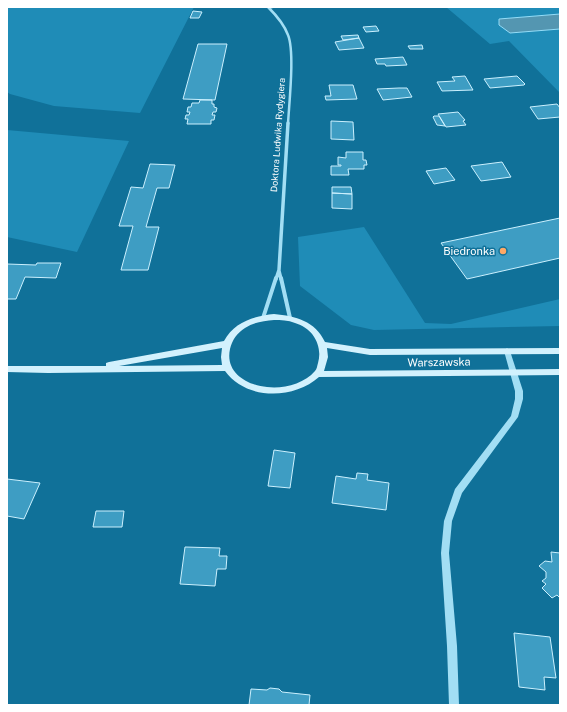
<svg xmlns="http://www.w3.org/2000/svg" width="567" height="712" viewBox="0 0 567 712" font-family="'Public Sans',sans-serif">
<style>
.green{fill:#1f8cb7}
.water{fill:#5496b1;stroke:#94ddf8}
.building{fill:#3e9dc3;stroke:#cbf0fe}
.lines{fill:none;stroke-linecap:round;stroke-linejoin:round}
.service{stroke:#a2def4;stroke-width:2}
.minor-far2{stroke:#a2def4;stroke-width:2.5}
.minor-far1{stroke:#a2def4;stroke-width:3.5}
.minor{stroke:#a2def4;stroke-width:4}
.tertiary{fill:#a2def4;fill-rule:evenodd}
.secondary{fill:#d2f1fd;fill-rule:evenodd}
.poi-dot{fill:#ffa966;stroke:#107199;stroke-width:1.5}
.labels{text-anchor:middle;stroke-width:3;stroke-linejoin:round;paint-order:stroke}
.far-street-label{font-size:9px;fill:#fff;stroke:#107199}
.poi-label{font-size:11px;fill:#fff;stroke:#107199;text-anchor:end}
.street-label{font-size:11px;fill:#fff;stroke:#107199}
</style>
<rect width="100%" height="100%" fill="#107199"/>
<path class="green" d="M7 7H194L140 113 54 106 10 94 7 92Z
M446 7H560V14L499 19V24L510 33 560 29V93L509 41 490 44Z
M7 130 129 141 77 252 7 237Z
M364 227 425 323 451 324 560 299V326L374 330 351 325 300 286 298 237Z"/>
<path class="water" d="M560 14V29L510 33 499 25V19Z"/>
<path class="building" d="M193 11 202 12 199 18H190Z
M376 26 379 31 366 32 363 27Z
M358 35 359 38 343 40 341 36Z
M359 38 364 48 339 50 335 42Z
M198 44H227L215 100 183 99Z
M422 45 423 49H410L408 46Z
M403 57 407 65 386 66 385 64H377L375 59Z
M465 76 473 90 442 91 437 82 455 81 452 77Z
M517 76 525 84 524 85 490 88 484 79Z
M329 85H353L357 99 326 100 325 96H331Z
M399 88H407L412 97 383 100 377 89Z
M200 100H212V104H214V107L217 108 216 112H213L212 115H215L214 120H211V124H187L188 119H185L186 115H189L190 112H187L188 107H191L192 103H199Z
M557 104 560 108V117L538 119 530 107Z
M458 112 465 120 463 121 466 125 446 127 438 114Z
M434 116H439L445 126 437 125 433 117Z
M331 121 353 122 354 140 331 139Z
M346 152H363V160H366L367 165H364V169H348L349 175H331V166H341V165H338V157L346 158Z
M502 162 511 177 481 181 471 166Z
M150 164 175 165 169 188H157L146 227H159L148 270H121L133 226H119L131 187 143 188Z
M446 168 455 180 434 184 426 171Z
M332 187H351L352 194 332 193Z
M332 193 352 194V209L332 208Z
M560 218V258L467 279 441 243Z
M37 263H61L56 278 25 277 16 299H7V264L36 265Z
M274 450 295 453 290 488 268 486Z
M357 473 368 474 367 480 389 483 386 510 332 503 336 476 356 479Z
M7 479 40 483 24 519 7 516Z
M96 511H124L122 527H93Z
M185 547 220 548 219 556H227L226 569H217L215 586 180 584Z
M551 552 560 553V598L557 595 552 598 542 588 546 584 542 581 546 578V572L539 566 545 561 552 562Z
M514 633 550 637 556 678 544 677 545 690 519 687Z
M270 688 279 689 282 692 310 695 309 705H249L251 689 267 690Z"/>
<g class="lines">
<path class="service" d="M269 8 273 7"/>
<path class="minor-far2" d="M268 7C276 15 284 24 288 35 295 52 289 104 288 124"/>
<path class="minor-far1" d="M279 271 281 279
M276 279 279 270 288 123"/>
<path class="minor" d="M281 278 290 318
M263 318 276 278"/>
<path class="tertiary" d="M507 348 510 351 523 391V399L518 417 462 493 452 521 449 553 457 646 459 705H449L447 646 441 553 444 521 455 489 511 416 515 399V391L504 351Z"/>
<path class="secondary" d="M274 314C296 316 315 321 325 342L370 349 560 348V354L370 355 327 348 328 357 324 371 560 369V375L319 377C293 400 246 400 225 371L48 373 7 372V366H106V363L109 362 224 341C234 322 254 316 274 314ZM274 320C281 320 288 320 295 323 313 328 323 346 318 363 317 366 317 369 315 371 304 384 283 389 267 387 246 385 225 372 230 349 232 340 237 333 245 328 254 322 264 321 274 320ZM222 348 221 357 222 365 119 366Z"/>
</g>
<circle class="poi-dot" cx="503" cy="251" r="4"/>
<g class="labels">
<g class="far-street-label">
<text transform="translate(278 135) rotate(-86)" y="3">Doktora Ludwika Rydygiera</text>
</g>
<g class="poi-label">
<text x="495" y="255">Biedronka</text>
</g>
<g class="street-label">
<text transform="translate(439 362) rotate(-1)" y="4">Warszawska</text>
</g>
</g>
<rect width="567" height="712" fill="none" stroke="#ffffff" stroke-width="16"/>
</svg>
